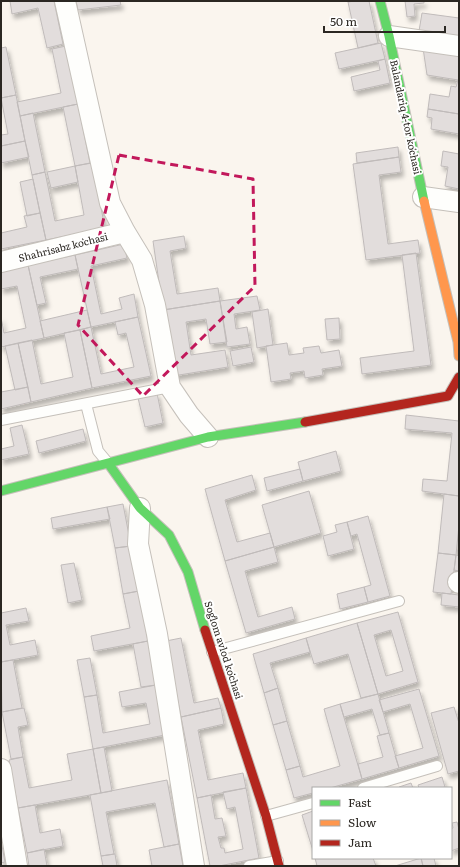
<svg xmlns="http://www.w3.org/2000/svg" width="460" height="867" viewBox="0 0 460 867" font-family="Literata,serif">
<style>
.building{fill:#e2dddc;stroke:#c0bbba;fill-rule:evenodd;filter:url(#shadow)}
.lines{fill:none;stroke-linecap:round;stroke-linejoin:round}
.lane-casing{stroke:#c5c0ba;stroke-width:12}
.street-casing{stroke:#c5c0ba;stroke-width:22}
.fast-casing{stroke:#c5c0ba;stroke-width:11}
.slow-casing{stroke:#c5c0ba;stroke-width:11}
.jam-casing{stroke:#c5c0ba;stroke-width:11}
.lane{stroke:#fefefc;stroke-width:10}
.street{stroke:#fefefc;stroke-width:20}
.fast{stroke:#63d668;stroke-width:9}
.slow{stroke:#ff974d;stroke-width:9}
.jam{stroke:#b3261e;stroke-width:9}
.marked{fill:none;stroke:#c2185b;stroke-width:3;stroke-dasharray:8 5;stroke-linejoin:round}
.labels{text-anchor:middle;stroke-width:4;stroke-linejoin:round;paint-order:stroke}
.street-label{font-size:10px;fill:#2b2722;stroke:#fff}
</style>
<defs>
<filter id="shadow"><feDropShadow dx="2.5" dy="4.5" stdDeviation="2" flood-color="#0004"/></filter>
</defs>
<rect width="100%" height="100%" fill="#faf5ee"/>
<path class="building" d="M10 1H54L63 44 47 48 38 8 12 14Z
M76 1H120L121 5 78 10Z
M354 1H369L378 43 358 48 348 2Z
M405 1H424V3L414 4 415 16 407 17Z
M422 13 459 18V36L419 31Z
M381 43 385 59 339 69 335 53Z
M66 46 78 104 20 116 17 102 61 93 52 49Z
M6 47 16 95 1 98V48Z
M423 48 459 54V114L428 109 430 94 449 97 451 86 456 87 458 80 427 75Z
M385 59 390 83 354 91 351 77 380 70 378 61Z
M16 95 25 141 1 146V135L8 134 1 98Z
M78 104 90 163 75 166 63 107Z
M428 109 459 114V134L431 129 432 118 427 117Z
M33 113 45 172 32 175 20 116Z
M25 141 29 157 1 163V146Z
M398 147 399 157 357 163 356 153Z
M443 151 459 154V189L445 186 448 167 441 166Z
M399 157 401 172 379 175 388 244 418 240 420 253 366 260 353 164Z
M92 163 105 228 46 240 32 175 45 172 55 221 84 215 75 166Z
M75 166 78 182 51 188 47 172Z
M33 179 40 213 27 216 20 182Z
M40 213 46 240 1 249V233L27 227 24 216Z
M184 236 186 248 170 251 177 294 218 288 220 301 163 310 153 241Z
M124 244 127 258 91 266 101 314 122 309 119 298 134 294 138 317 91 327 75 255Z
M416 253 431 365 362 374 360 358 414 351 402 255Z
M75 255 78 269 40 277 46 303 37 305 28 265Z
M28 265 44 338 1 347V317L4 333 26 328 17 286 1 289V271Z
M257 296 260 310 234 314 236 329 247 327 250 344 227 347 220 301Z
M220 301 227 342 210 344 206 319 186 322 191 355 225 350 228 367 173 376 163 310Z
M268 309 273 345 257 348 252 312Z
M87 310 91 327 44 338 40 321Z
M138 317 151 376 92 388 80 330 91 327 101 374 134 367 126 333 118 335 115 322Z
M339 318 340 339 327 340 325 319Z
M80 330 92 388 31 402 18 343 32 340 41 384 73 377 64 333Z
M18 343 28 387 15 390 5 346Z
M287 343 289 355 304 353 303 348 319 346 321 353 339 350 342 366 322 369 323 375 305 378 304 371 290 373 291 379 271 382 266 346Z
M251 347 254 362 233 366 230 351Z
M28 387 31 402 1 409V392Z
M157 393 163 423 145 427 138 398Z
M406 415 459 421V496L422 491 423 479 447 481 452 433 405 429Z
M22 425 29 454 1 460V449L14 446 10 428Z
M83 429 86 441 39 453 36 441Z
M336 451 341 471 303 481 298 462Z
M300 469 303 481 267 491 264 478Z
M252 475 256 490 225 500 237 542 270 533 274 547 225 561 205 489Z
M309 491 321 533 274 547 262 505Z
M444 494 459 496V525L456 555 438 553Z
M123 504 131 546 115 548 107 507Z
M107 507 110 519 53 529 51 518Z
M368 516 390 596 368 602 364 587 371 585 357 534 351 536 347 522Z
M347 522 354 549 328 556 323 536 337 532 335 525Z
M131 546 139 591 123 594 115 548Z
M274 547 278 562 245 571 258 617 292 607 295 619 246 633 225 561Z
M438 553 456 555 451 594 433 592Z
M456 555 459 556V571L454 570Z
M74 563 82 600 68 603 61 565Z
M364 587 368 602 340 609 337 594Z
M139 591 148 641 94 651 91 636 130 628 123 594Z
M442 593 459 595V607L441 605Z
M26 608 29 621 6 625 10 645 35 640 38 655 1 662V613Z
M398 612 418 682 378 694 357 623ZM391 630 403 671 386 676 374 635Z
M357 623 378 694 361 698 348 654 314 664 306 638Z
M181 638 194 703 218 698 221 708 181 717 166 641Z
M306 638 310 652 270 663 278 688 264 693 253 654Z
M148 641 156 685 141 687 133 644Z
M90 658 97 695 84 697 77 660Z
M13 660 22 708 2 712 1 662Z
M156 685 165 735 93 749 84 697 97 695 103 733 150 724 146 703 122 707 119 692Z
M278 688 287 721 273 725 264 693Z
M419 689 439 756 399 768 395 756 423 748 410 704 383 712 379 700Z
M378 694 389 733 380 735 372 709 344 717 340 704Z
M340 704 362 779 330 788H313V793L294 798 286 770 300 766 303 777 340 766 324 709Z
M454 707 459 723V771L448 774 431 713Z
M24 708 28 725 18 727 23 757 11 759 2 712Z
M221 708 224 724 198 730 208 780 243 773 246 788 197 798 181 717Z
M287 721 300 766 286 770 273 725Z
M389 733 399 768 362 779 358 764 383 757 377 736Z
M104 747 112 791 101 793 93 749Z
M93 749 101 793 18 808 9 760 23 757 29 788 72 780 67 754Z
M442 777 445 787 441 788H419L418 785Z
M167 780 179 844 164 847 155 803 106 812 114 854 101 856 90 795Z
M411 783 413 788H400L399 787Z
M246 788 259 858 219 866H210L197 798 211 795 215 819 222 818 226 836 218 837 221 848H224L225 853 243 849 235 807 227 809 223 792Z
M35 805 40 833 60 829 63 846 27 853 18 808Z
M313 811V851L302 815Z
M457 822 459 829V848L451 851V829L453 828 452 823Z
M1 840 5 862 1 863Z
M179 844 183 866H152L149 850Z
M44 849 47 866H29L27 853Z
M115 854 117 866H103L101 856Z
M315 858H373L376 866H317Z
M421 858 423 866H395Z
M421 858H434L436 866H423Z"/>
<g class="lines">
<defs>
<path id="lane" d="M86 404 98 451 108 463
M1 420 170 387
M212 652 399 601
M363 788 437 766
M266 816 313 803
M249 866 278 861"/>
<path id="street" d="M65 1 110 203 125 232 142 260 155 305 170 387 189 415 208 437
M389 36 459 46
M423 197 459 202
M1 262 125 232
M140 508 138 544 157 634 194 866
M458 582 459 583
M1 769 17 866"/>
<path id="fast" d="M380 1 389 36 424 201
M108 463 140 508 169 535 188 572 205 630
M1 491 208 437 305 422"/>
<path id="slow" d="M424 201 458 342 459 356"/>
<path id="jam" d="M305 422 448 396 459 377
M205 630 266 816 279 866"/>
</defs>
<use href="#lane" class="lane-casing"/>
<use href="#street" class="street-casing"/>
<use href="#fast" class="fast-casing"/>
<use href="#slow" class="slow-casing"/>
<use href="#jam" class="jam-casing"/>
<use href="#lane" class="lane"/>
<use href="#street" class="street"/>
<use href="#fast" class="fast"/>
<use href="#slow" class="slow"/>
<use href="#jam" class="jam"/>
</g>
<path class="marked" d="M119 155 253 179 255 286 143 396 78 325Z"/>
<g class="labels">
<g class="street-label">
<text transform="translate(406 117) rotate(78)" y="4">Balandariq 4-tor koʻchasi</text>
<text transform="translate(63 247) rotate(-14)" y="4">Shahrisabz koʻchasi</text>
<text transform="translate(224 650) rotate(72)" y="4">Sogʻlom avlod koʻchasi</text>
</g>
</g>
<rect width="460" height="867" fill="none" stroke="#2b2722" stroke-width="4"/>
<rect x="312" y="787" width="140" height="72" fill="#ffffff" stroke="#aaa9a7"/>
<rect x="320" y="800" width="20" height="6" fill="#63d668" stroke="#aaa9a7"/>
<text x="348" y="807" font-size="12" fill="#2b2722">Fast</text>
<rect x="320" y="820" width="20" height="6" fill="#ff974d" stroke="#aaa9a7"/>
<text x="348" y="827" font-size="12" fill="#2b2722">Slow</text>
<rect x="320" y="840" width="20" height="6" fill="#b3261e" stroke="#aaa9a7"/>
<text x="348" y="847" font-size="12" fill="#2b2722">Jam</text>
<path d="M324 26v6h121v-6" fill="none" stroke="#2b2722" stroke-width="2"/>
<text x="330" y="26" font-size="12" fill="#2b2722" stroke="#ffffff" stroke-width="3" paint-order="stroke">50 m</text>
</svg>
